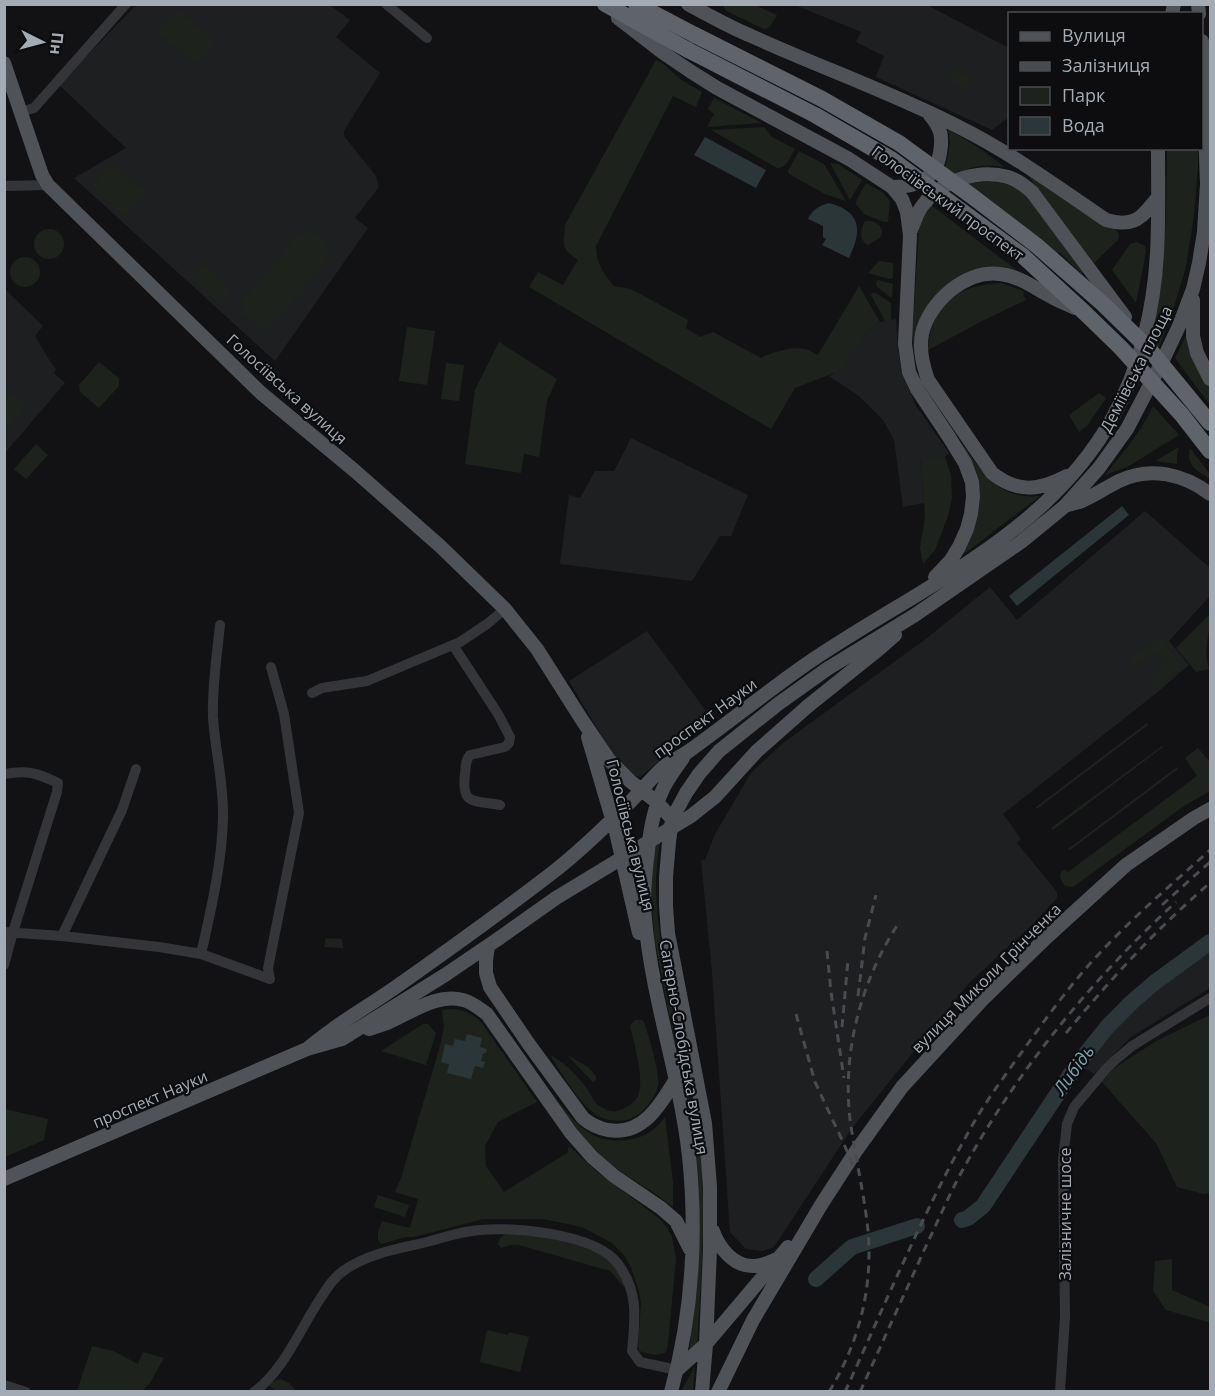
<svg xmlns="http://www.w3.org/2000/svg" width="1215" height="1396" viewBox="0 0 1215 1396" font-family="'Open Sans',sans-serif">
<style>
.built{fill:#1e1f21}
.green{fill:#1d231c}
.water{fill:#2b3639}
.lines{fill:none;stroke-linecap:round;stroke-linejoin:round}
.river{stroke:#2b3639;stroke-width:16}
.minor{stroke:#333539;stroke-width:10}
.major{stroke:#4f5358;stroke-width:14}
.highway{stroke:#5f646a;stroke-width:16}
.rail{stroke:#484c50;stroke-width:3;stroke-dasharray:8 6;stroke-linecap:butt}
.major-bridge{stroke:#4f5358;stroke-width:14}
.highway-bridge{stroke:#5f646a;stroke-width:16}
.labels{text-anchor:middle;stroke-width:4.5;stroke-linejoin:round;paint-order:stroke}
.street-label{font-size:16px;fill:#a3acb4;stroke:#0d0d0f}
.water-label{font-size:18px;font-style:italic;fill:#7aa2b0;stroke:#0d0d0f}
</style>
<rect width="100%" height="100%" fill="#121214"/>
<path class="built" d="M136 5H330L350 20 336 37 380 73 344 131V136L376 176 379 187 355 218 368 228 275 361 74 178 126 148 59 85Z
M795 5H927L1009 48V117L992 130 876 77 884 56 856 42 861 32Z
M5 289 43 326 35 336 50 361 56 369 54 373 65 383 5 453Z
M896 319 898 349 902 373 916 406 949 453 945 457 921 459 924 503 903 507 894 440 883 420 859 396 829 376 833 374 865 333 872 326 880 322Z
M631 438 748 495 731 536H720L692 581 560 564 569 495 580 498 595 471H614Z
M1145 511 1210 568V596L1169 641 1189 665 1154 695 1003 814 1021 839 1017 843 1057 892V898L1034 923 970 982 852 1128 774 1247 763 1251 746 1249 730 1232 712 973 701 860H705L715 834 751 773 783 743 927 638 990 587 1017 620Z
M647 631 712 719 640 777 629 774 616 760 569 681Z
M1210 945V988L1131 1037 1094 1074 1081 1066 1109 1029 1135 1003Z"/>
<path class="green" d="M723 5H755L777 15 770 27 764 29 726 11Z
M178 10 214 43 195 65 158 31Z
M656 60 661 62 680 79 702 92 696 107 673 96 596 246C597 265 602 271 614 286L631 289 688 320 686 328 700 337 713 332 761 358C773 352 792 346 805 349 809 350 814 353 818 355L859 286 880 322 872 326 865 333 839 371 795 388 771 429 529 287 538 272 563 285 578 260C560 247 564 246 565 225Z
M955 68 972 79 965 89 948 79Z
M714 98 762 123 707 127 714 114 708 109Z
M764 127 772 137 795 149C790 157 787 168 777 168L711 130Z
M948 129 976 146 1005 167C982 164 973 166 952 175L945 170 950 143Z
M1167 149H1198V165L1194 215 1186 267 1171 316 1158 350 1150 339C1167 278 1166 212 1167 149Z
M799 151 824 164 846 201 825 194 789 174 788 171Z
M830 163 838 164 862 180 850 200Z
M111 164 146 192 126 216 92 187Z
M1024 168 1095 217 1117 231 1119 235 1118 240 1092 265 1037 189Z
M994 181 1015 187 1027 196 1084 272 1082 274 1059 252 1054 257 963 184Z
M866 183 882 192 890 201 888 222H884L864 214 856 204 857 199Z
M931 205 1019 272C1006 273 994 274 981 276 975 276 968 276 963 277 931 287 916 322 913 352V326L919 229 921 221Z
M865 221C875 220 885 226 881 237L868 245C859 241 860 229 865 221Z
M34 244a15 15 0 1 1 30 0a15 15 0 1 1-30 0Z
M305 232C314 233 329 241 328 252 328 255 326 259 324 262L273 325 266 328H259L242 314V306L245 298 298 235Z
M1137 242 1145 246 1146 252 1136 303 1112 270 1130 244Z
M10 272a15 15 0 1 1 30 0a15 15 0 1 1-30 0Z
M879 261 893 263V278L889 279 868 273Z
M203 263 231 289 218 303 190 277Z
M878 280 893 284 892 297H890L877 287 876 282Z
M1002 283 1023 291 1024 296 1026 300 984 320 928 350C931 304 957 285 1002 283Z
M872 293H876L891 303V320L885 321 871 295Z
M407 327 435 331 427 385 399 381Z
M1188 332 1202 376 1210 388V405L1175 358Z
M499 342 557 379 547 401 539 457 524 454 521 473 465 464 475 390Z
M99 362 119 378V386L99 408 80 392 79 385Z
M446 363 464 365 459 401 441 399Z
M1099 393 1106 398 1087 426 1079 432 1069 415Z
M10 394 25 407 5 430V400Z
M1153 406 1179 435 1129 466 1105 475C1123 453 1141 432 1153 406Z
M962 443C982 473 999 500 1040 496L964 554C972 535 984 510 978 489 974 474 965 459 959 445Z
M36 444 48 455 26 479 14 469Z
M1179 447 1177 454V464L1155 461Z
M1190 448 1210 474V479C1197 470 1186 467 1190 448Z
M945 457 951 476 952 498 948 516 935 550 923 564 920 548 925 517 921 458Z
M1210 614C1211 633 1202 650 1209 669L1196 672 1176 648Z
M1159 637 1183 667 1155 690 1146 679 1167 663 1156 650 1134 665 1129 659Z
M1147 723 1148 725 1037 809 1036 807Z
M1162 746 1163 747 1053 830 1051 828Z
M1198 748 1210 762V791L1184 806 1073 887 1065 886 1060 878 1061 872 1065 869 1068 872 1197 776 1185 758Z
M1177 767 1178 769 1069 851 1068 849Z
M660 842C658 856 656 870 656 883 657 969 685 1051 698 1135 708 1201 701 1279 697 1345L689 1352 697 1279 691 1125 654 937 651 881 656 844Z
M326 938 342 939 343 948 324 947Z
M453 1009C465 1010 472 1014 481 1022L537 1102 498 1122 485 1146 486 1166 504 1192 567 1153 569 1146 596 1171 652 1213 662 1221 668 1229 672 1237 676 1258 668 1344 666 1352C656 1357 649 1354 639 1351L638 1345 641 1304 639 1292 632 1270 625 1256 612 1243 582 1227 543 1219H483L414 1237H406L381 1244 378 1240V1232L382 1221 410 1228 418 1199 395 1192 401 1178 440 1046 444 1027 442 1010Z
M1210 1015V1193L1204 1194 1177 1187 1156 1143 1102 1082 1113 1069 1158 1040Z
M636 1020H642L644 1022C648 1034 660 1074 658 1085 655 1099 644 1113 630 1119 621 1122 607 1121 598 1116 580 1105 562 1074 550 1055 563 1061 576 1074 585 1086 590 1092 592 1100 598 1105 604 1110 614 1113 620 1110 627 1108 635 1102 638 1096 645 1079 634 1043 630 1026L633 1022Z
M423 1024H428L436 1033 426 1065 381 1051Z
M566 1054 588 1067 596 1076V1080L593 1082Z
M555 1098C565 1110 575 1124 588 1132 607 1145 638 1143 655 1128 659 1125 662 1121 665 1117L673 1182V1207C653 1190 629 1179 608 1162 587 1144 571 1121 555 1098Z
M5 1109 48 1119 44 1140 5 1157Z
M378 1195 409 1205 405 1217 374 1207Z
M508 1232C534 1235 591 1241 610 1260 613 1263 615 1268 618 1272 621 1277 625 1281 625 1288L610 1271 519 1245H510L501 1248 498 1244 500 1238Z
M1172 1259V1290L1210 1307V1320L1208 1322 1166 1310 1153 1291 1155 1261Z
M487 1330 508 1335 509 1332 529 1337 520 1372 480 1362Z
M92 1346 113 1351 138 1364 143 1352 164 1358 150 1383 142 1391H77Z
M695 1366 693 1391H681Z
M280 1379 289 1383 295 1389 293 1391H276L269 1386 272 1382Z"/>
<path class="water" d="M705 137 766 170 756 188 694 155Z
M829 203C862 212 862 231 849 258L822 245 826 239 823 237V226L808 219C813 209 819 206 829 203Z
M1122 506 1129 515 1017 606 1009 596Z
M467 1034 482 1038 480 1047 487 1049 486 1053H483L481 1061 485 1062 483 1068 475 1066 471 1079 447 1073 449 1064 441 1062 445 1044 453 1046 455 1039 465 1041Z"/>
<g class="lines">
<path class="river" d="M962 1220 968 1218 983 1206 1076 1066 1108 1026 1132 1002 1154 983 1210 942
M816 1279 852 1247 917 1226"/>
<path class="minor" d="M386 4 427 38
M21 112 34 108 126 4
M4 186 48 185
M453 645 498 714 510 737 509 743 505 747 470 755C465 761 466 766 465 774 461 806 474 800 500 805
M312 693 322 688 367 681 460 642 487 624 505 609
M4 774C28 770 37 773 58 783L57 792 13 932 4 965
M4 932 62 936 159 947 201 954 270 979
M62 936 122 810 136 769
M201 954C211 910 222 863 223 818 224 783 215 751 213 717 212 686 217 655 220 625
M270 979 268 968 299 813 284 714 271 667
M4 1385 26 1392
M254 1392C284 1371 302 1325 322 1296 329 1285 335 1276 346 1269 368 1254 397 1249 423 1243 439 1239 455 1233 472 1231 506 1225 596 1233 618 1264 639 1292 635 1319 632 1351L640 1362 677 1370
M1060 1392 1065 1317 1063 1159 1067 1124 1074 1107 1106 1069 1114 1061 1132 1046 1210 998"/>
<path class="major" d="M688 4C708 15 728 26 749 35 819 67 891 92 959 127 1011 153 1058 187 1106 220 1134 228 1142 218 1158 197
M1198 4 1199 14
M1172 14 1174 4
M618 18 662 52 690 71 717 88 849 159 892 187 902 199 907 212 910 235 905 344 909 372 917 389 949 437 965 463 972 482 973 497 971 514 967 529 959 547 951 560 935 577
M4 63 42 175 48 185 261 393 355 471 440 546 505 609 537 649 582 720 609 760 630 781 658 803 672 819
M892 187C917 187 936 180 940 153 943 136 941 128 929 114
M911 230C915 221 917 212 923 205 941 180 979 169 1008 177 1018 180 1025 186 1032 192
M1193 300V336L1197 353 1210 379
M1067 476C1039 491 1017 493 992 473L928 380C923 365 919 350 922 334 929 302 966 269 1000 274 1019 276 1033 287 1050 296 1058 301 1067 304 1075 308
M1065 506C1070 504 1077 503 1082 501 1095 495 1107 487 1119 481 1150 466 1184 474 1210 494
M808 706 879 649 895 635
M588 737 616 832 639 933
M488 946 486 960V973L490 987 528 1043 583 1118C591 1125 598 1128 608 1130 643 1136 661 1104 676 1079
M369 1029C375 1027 381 1025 387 1023 411 1013 436 993 463 1000 472 1002 480 1009 487 1014L571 1133 592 1157 614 1176 661 1208 676 1221 690 1249
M307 1049C316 1042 324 1035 333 1029 352 1015 373 1003 393 989 447 951 500 913 552 873 578 853 606 826 630 802 642 790 653 776 666 765 673 760 682 756 689 751 728 723 765 693 805 665 912 591 1047 537 1113 417 1140 368 1154 309 1157 253 1159 219 1158 183 1158 148
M4 1179 307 1049 342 1039 445 975 498 939
M713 1231C719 1248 734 1267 754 1266 762 1266 770 1262 777 1259
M677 1370 706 1344 788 1247
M671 1392C692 1316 697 1234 689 1156 680 1076 652 999 645 919 643 896 645 873 648 851 650 830 654 808 663 789 668 778 676 768 683 758
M702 1392 706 1344 710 1250V1187L705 1123 668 933 666 906V877L669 842 672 819 686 793 699 774 719 751 778 704 827 669 915 615 1021 542 1065 506 1099 468 1127 429 1162 362 1179 326 1193 289 1199 263 1204 232 1207 184 1202 41
M718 1392 753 1320 821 1205 856 1151 902 1087 982 1000 1048 936 1126 865 1194 818 1210 809"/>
<path class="highway" d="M605 4 688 50
M636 4 695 35"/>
<path class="rail" d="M1162 905 1210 862
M827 951 831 992 844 1078
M858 996 865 938 876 895
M796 1014 815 1082 843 1142 853 1165
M842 1027 848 960
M1066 1033C1110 980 1157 928 1210 883
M829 1392C855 1349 869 1303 869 1253 869 1224 863 1195 858 1167 855 1147 850 1127 849 1108 844 1043 864 975 900 921
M845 1392C886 1302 924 1210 973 1124 988 1098 1006 1074 1024 1049 1047 1017 1070 985 1097 956 1132 918 1172 884 1210 850
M860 1392C882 1343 904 1295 926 1246 939 1219 951 1190 966 1164 1020 1067 1094 977 1176 902"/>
<path class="major-bridge" d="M1032 192 1125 317
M498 939 556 898 691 816 715 797 757 751 808 706"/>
<path class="highway-bridge" d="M695 35 822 99 899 143 973 197 1036 245 1103 304 1150 350 1210 423
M688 50 815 115 891 159 1023 256 1085 313 1121 348 1182 415 1210 451"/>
</g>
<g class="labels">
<g class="street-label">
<text transform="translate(948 203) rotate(36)" y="6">Голосіївський проспект</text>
<text transform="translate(1136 369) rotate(-63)" y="6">Деміївська площа</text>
<text transform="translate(287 389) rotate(42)" y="6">Голосіївська вулиця</text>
<text transform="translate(705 718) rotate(-36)" y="6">проспект Науки</text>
<text transform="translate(631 835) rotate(76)" y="6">Голосіївська вулиця</text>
<text transform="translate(986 978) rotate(-45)" y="6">вулиця Миколи Грінченка</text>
<text transform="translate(684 1047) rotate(80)" y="6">Саперно-Слобідська вулиця</text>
<text transform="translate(150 1099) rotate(-23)" y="6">проспект Науки</text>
<text transform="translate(1065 1214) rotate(-90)" y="6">Залізничне шосе</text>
</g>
<g class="water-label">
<text transform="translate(1074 1070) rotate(-54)" y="6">Либідь</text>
</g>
</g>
<rect width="1215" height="1396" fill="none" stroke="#a3acb4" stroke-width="12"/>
<rect x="1008" y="12" width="195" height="138" fill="#0d0d0f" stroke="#494d51" stroke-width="1.5"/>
<rect x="1020" y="32" width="30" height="9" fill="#4f5358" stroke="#494d51" stroke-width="1.5"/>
<text x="1062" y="42" font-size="18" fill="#a3acb4">Вулиця</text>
<rect x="1020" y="62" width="30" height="9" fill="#484c50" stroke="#494d51" stroke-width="1.5"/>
<text x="1062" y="72" font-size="18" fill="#a3acb4">Залізниця</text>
<rect x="1020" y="87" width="30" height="18" fill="#1d231c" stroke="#494d51" stroke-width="1.5"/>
<text x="1062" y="102" font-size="18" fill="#a3acb4">Парк</text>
<rect x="1020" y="117" width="30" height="18" fill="#2b3639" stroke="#494d51" stroke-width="1.5"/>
<text x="1062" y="132" font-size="18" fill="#a3acb4">Вода</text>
<g transform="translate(42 42) rotate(96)" stroke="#0d0d0f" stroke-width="4.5" paint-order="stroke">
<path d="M0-4.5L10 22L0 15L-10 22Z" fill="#a3acb4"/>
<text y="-9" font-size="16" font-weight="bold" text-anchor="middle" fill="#a3acb4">Пн</text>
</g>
</svg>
